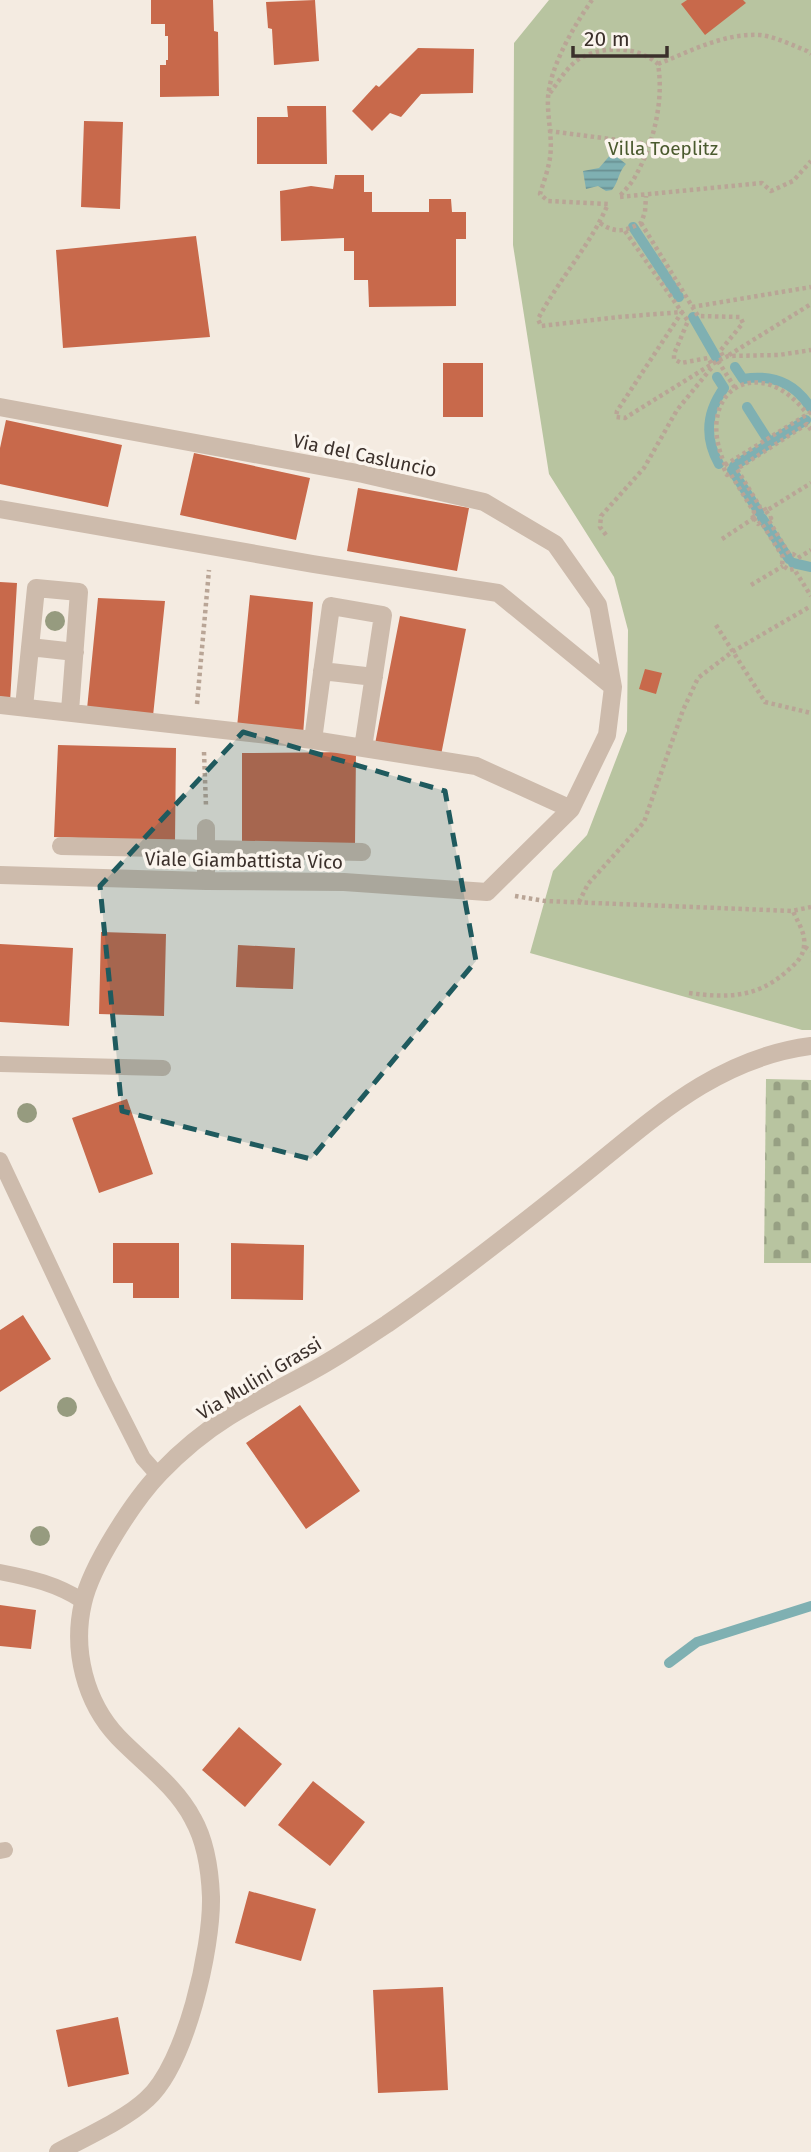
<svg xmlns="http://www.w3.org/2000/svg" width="811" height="2152" viewBox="0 0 811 2152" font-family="'Fira Sans',sans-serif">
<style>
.cemetery{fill:url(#cemetery-stones)}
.green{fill:#b8c4a0}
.water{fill:url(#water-rules)}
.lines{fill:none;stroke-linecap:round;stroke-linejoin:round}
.stream{stroke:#7fb0b2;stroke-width:10}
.building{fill:#c8694b}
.path{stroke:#b9a596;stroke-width:4.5;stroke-dasharray:3.5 3.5;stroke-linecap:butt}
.lane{stroke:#cdbbac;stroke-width:16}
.street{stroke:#cdbbac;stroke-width:18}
.tree{fill:#969b7f}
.marked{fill:#1f5a5e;fill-opacity:0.2;stroke:#1f5a5e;stroke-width:5;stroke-dasharray:14 9;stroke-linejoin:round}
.labels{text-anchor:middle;stroke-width:7;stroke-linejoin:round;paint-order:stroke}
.park-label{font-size:19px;fill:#4a5a2e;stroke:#fbf5ee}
.street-label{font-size:19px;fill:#3b302b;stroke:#fbf5ee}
</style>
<defs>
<pattern id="cemetery-stones" width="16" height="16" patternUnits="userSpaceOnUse" patternTransform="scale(1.75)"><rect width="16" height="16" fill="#b8c4a0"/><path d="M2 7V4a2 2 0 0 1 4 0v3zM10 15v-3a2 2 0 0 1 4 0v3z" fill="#97a083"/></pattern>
<pattern id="water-rules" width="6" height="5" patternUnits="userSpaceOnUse" patternTransform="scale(1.75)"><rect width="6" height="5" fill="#7fb0b2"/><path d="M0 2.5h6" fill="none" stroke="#699091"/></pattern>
</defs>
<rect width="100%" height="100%" fill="#f4ebe1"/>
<path class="cemetery" d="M766 1079 811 1080V1263H764Z"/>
<path class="green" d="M549 0H811V1030H802L530 953 553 871 587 835 627 731 628 630 614 577 549 474 513 245 514 43Z"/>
<path class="water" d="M612 153 626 164C618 173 619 181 612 190L606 191 598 186 586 189 583 171 599 168Z"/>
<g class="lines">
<path class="stream" d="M633 227 679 297
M693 317 716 357
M735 367 743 379C772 374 794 382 810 407
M717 377 724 388C706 413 704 437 719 464
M747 407 768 440
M772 441 806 420
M734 466 767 445
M732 470 759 512
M762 518 789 559
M793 563 811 567
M669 1663 697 1642 811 1606"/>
</g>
<path class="building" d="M151 0H213L214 31 218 32 219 96 160 97V65H166V60H168V36H165V24H151Z
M315 0 319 61 274 65 272 29 268 28 266 2Z
M687 0H743L746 3 705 35 681 4Z
M418 48 474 49 473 93 421 94 401 117 390 113 372 131 352 111 376 85 379 87Z
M287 106H326L327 164H257V117H288Z
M84 121 123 122 120 209 81 207Z
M335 175H364V192H372V212H429V199H451L452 212H466V239H456V306L369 307 368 280H354V251H344V238L281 241 280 191 311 186 333 189Z
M196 236 210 337 63 348 56 250Z
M443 363H483V417H443Z
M6 420 122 445 108 507 0 484V448Z
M194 453 310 478 296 540 180 515Z
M358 488 469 508 457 571 347 551Z
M0 582 17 583 10 702 0 701Z
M250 595 313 602 303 735 237 727Z
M98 598 165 601 153 716 87 709Z
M400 616 466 629 441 755 375 744Z
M645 669 662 673 656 694 639 689Z
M58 745 176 748 175 842 54 837Z
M356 752 355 844 242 842V753Z
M101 932 166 934 164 1016 99 1014Z
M0 944 73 948 69 1026 0 1022Z
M238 945 295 948 293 989 236 987Z
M127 1099 153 1174 99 1193 72 1118Z
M113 1243H179V1298H133V1283H113Z
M231 1243 304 1245 303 1300 231 1299Z
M23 1315 51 1359 0 1392V1330Z
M300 1405 360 1491 306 1529 246 1443Z
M0 1605 36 1610 31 1649 0 1646Z
M239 1727 282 1764 245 1807 202 1770Z
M313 1781 365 1822 330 1866 278 1825Z
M249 1891 316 1909 301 1961 235 1943Z
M443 1987 448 2090 378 2093 373 1990Z
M118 2017 129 2074 68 2087 56 2030Z"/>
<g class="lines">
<path class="path" d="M592 0C574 26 550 66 548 98 547 119 554 142 549 163 547 173 543 184 540 194L548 201 608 204C590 246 559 279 538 319L541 326 619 317 682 312 617 411 616 417 625 418 712 364 728 356 779 355 811 350
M658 64C691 51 724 33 760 35 776 37 792 45 807 51L811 54
M550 93C559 81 567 67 579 59 603 45 638 46 658 64 664 100 654 143 636 175 632 183 625 190 619 197L762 183 771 191 793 181 811 161
M549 131 649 144
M600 223C616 234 625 231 641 223L645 212 646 196
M641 223 698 316 740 317 743 323 720 351 723 356 722 358
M625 231 688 321 674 354V359L681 363 708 358 712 364
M692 307 811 287
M729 355 811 304
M718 361 735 388
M811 430 807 424 737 469 760 507 763 506 766 511 811 483
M725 465 811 412
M766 511 771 518 768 519 789 554H793L798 558 811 550
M754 518 751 513 754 512 730 473 727 475 723 466 725 465C692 390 760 351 807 414
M754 518 758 524 761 522 783 557 782 565 789 570 794 569 811 596
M606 535 600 527 601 516 644 468 677 410 713 366
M722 539 754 518
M751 585 783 566
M716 625 765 702 811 713
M197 704 209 570
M204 752 206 806
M515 896 545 901 792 911 811 907
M579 902 588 884 644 822 683 710 698 678 732 652 811 606
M805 947 811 951
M689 993C727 998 756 998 786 972 795 964 803 958 804 946 806 933 797 921 793 911"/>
<path class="lane" d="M0 1064 163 1068
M0 1160 105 1383 143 1458 158 1475
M0 1572C31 1578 57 1584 83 1601
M0 1851 5 1850"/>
<path class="street" d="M0 407 363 474 484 502 555 544 598 605 613 687 607 735 571 809 487 892 344 882 206 881 0 875
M0 509 313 564 498 593 613 687
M30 647 75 652
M322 671 374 677
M0 705 313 740 476 766 571 809
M24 707 36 588 79 592 70 711
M313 740 331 606 383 615 363 748
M61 846 362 852
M206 881V828
M58 2152C84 2138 126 2119 147 2099 186 2064 212 1948 211 1897 210 1871 206 1842 193 1819 176 1786 143 1763 118 1737 85 1702 72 1650 83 1603 91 1566 134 1500 160 1473 180 1452 204 1432 228 1417 260 1397 294 1382 326 1363 347 1351 367 1337 387 1324 451 1280 512 1232 572 1184 647 1125 711 1059 811 1046"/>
</g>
<g class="tree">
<circle cx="55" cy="621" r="10"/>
<circle cx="27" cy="1113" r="10"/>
<circle cx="67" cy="1407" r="10"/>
<circle cx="40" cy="1536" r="10"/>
</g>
<path class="marked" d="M243 732 445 791 476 961 311 1159 122 1111 100 886Z"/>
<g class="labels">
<g class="park-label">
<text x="663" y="155">Villa Toeplitz</text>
</g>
<g class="street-label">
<text transform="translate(365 455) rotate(12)" y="7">Via del Casluncio</text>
<text transform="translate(244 860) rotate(1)" y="7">Viale Giambattista Vico</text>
<text transform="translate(259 1378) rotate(-31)" y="7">Via Mulini Grassi</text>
</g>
</g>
<path d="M573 46v10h94v-10" fill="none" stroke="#3b302b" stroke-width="3.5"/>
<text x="584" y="46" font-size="21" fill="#3b302b" stroke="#fbf5ee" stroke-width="5" paint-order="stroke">20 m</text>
</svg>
